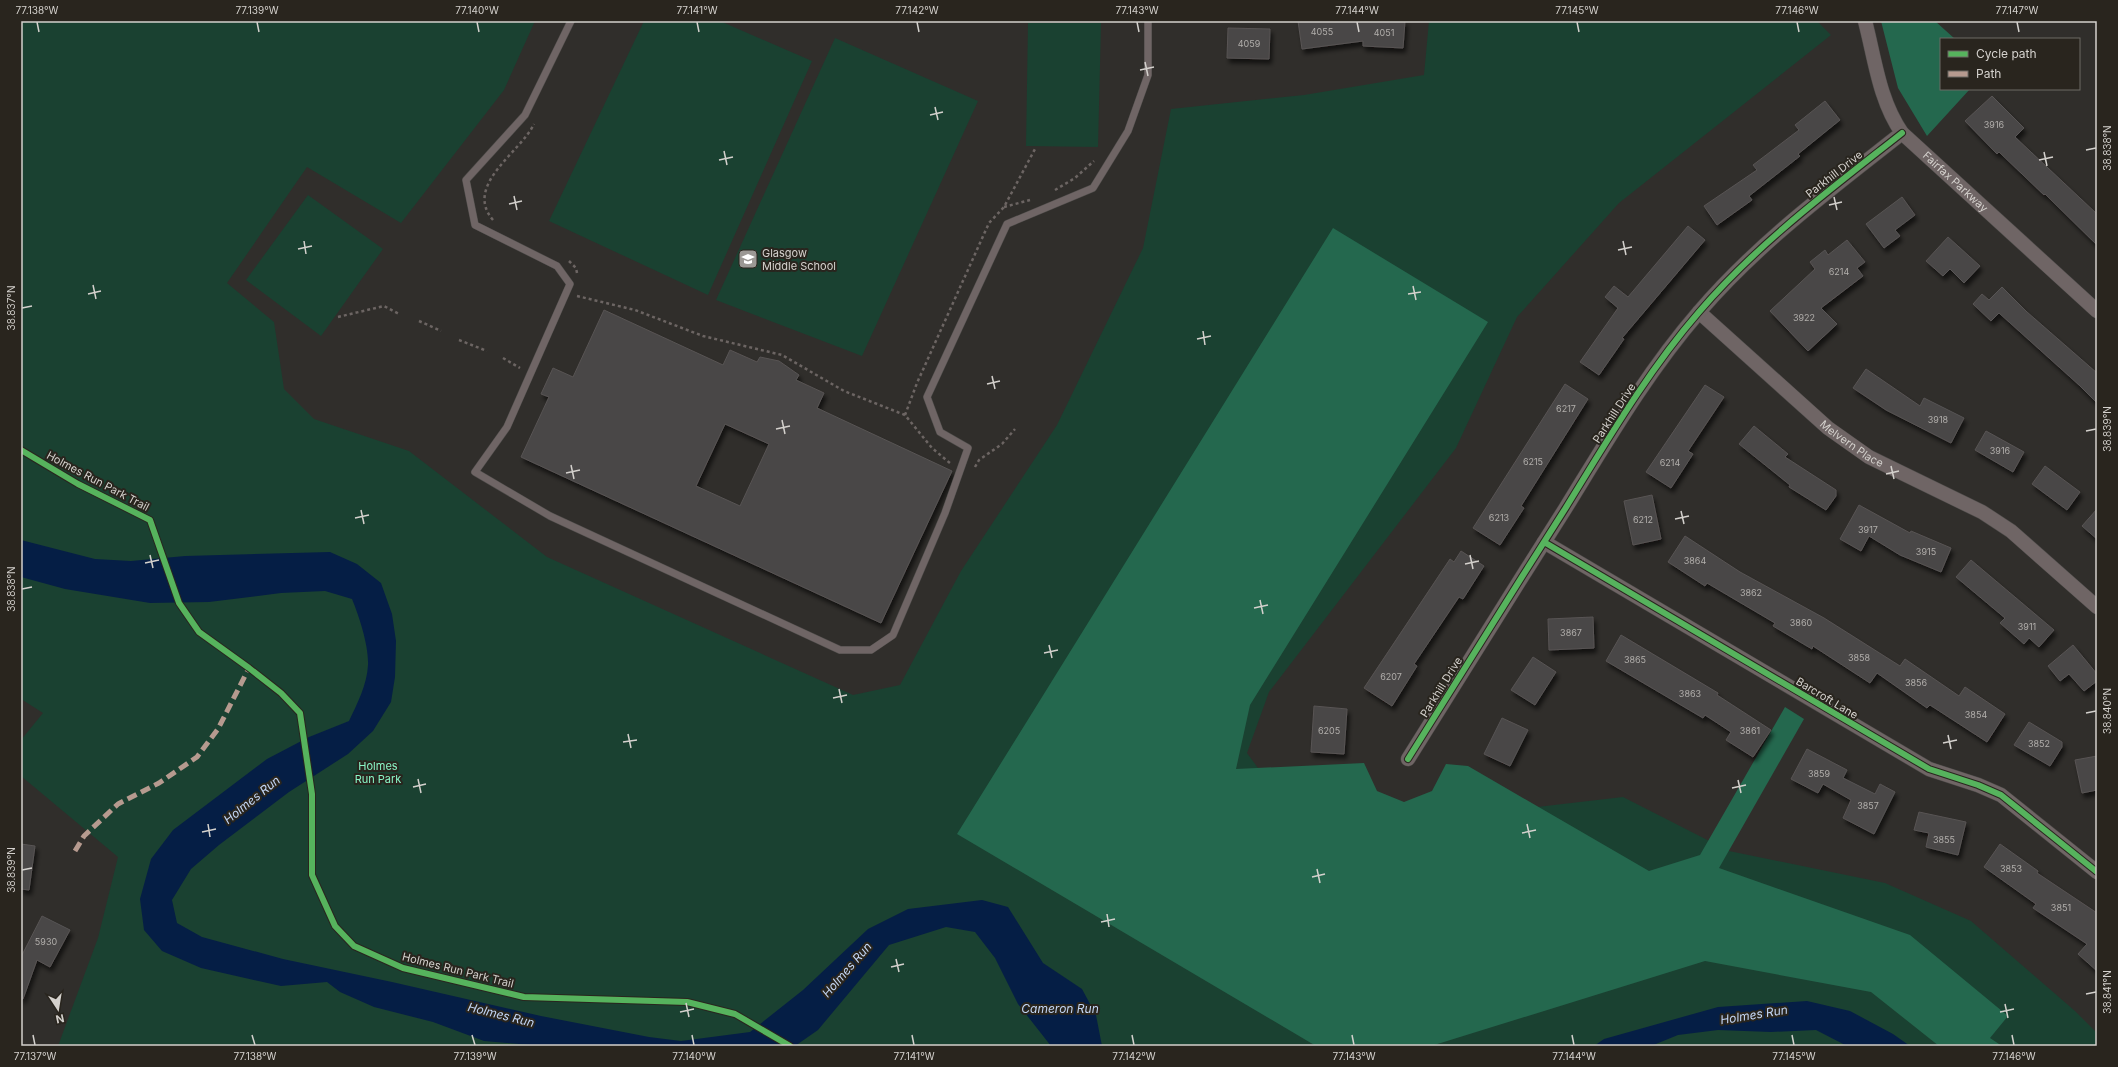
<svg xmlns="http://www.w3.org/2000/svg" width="2118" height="1067" viewBox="0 0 2118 1067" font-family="Inter,sans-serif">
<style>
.green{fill:#1a4131}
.forest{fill:#24684e}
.water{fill:#051e45}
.building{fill:#494746;stroke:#585454;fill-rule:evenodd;filter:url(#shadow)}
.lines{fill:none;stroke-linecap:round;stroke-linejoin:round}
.lane-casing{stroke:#4d4b49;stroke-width:8}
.street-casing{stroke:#4d4b49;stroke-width:15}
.path{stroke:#6c6563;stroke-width:2.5;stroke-dasharray:3 3;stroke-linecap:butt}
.lane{stroke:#6f6565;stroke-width:7}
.street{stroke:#6f6565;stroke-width:14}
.quiet{stroke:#b69a8f;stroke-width:5;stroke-dasharray:10 5;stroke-linecap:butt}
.cycleway-casing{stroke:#29251e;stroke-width:8}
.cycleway{stroke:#56b35d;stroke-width:6}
.ticks{fill:none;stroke:#d4d1cd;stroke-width:1.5}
.labels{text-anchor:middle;stroke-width:4;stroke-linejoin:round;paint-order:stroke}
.number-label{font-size:9px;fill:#b1aeab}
.street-label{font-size:11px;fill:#d4d1cd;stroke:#29251e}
.poi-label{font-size:11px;fill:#d4d1cd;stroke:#29251e;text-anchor:start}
.park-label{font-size:11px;fill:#89f4c5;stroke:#29251e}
.water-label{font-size:12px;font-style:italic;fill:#c4d7f6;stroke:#29251e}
.neatline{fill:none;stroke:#d4d1cd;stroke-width:1.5}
.ticks-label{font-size:10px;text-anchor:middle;fill:#d4d1cd}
</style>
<defs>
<filter id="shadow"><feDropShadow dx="2.5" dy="4.5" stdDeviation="2" flood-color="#0009"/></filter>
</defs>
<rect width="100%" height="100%" fill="#302e2b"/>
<path class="green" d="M21 21H535L504 90 401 223 307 167 227 283 274 322 284 389 314 419 409 451 547 557 853 695 900 685 961 571 1057 425 1143 248 1171 109 1304 95 1424 75 1429 21H1817L1831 35 1619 203 1517 317 1456 448 1269 692 1247 753 1272 787 1486 813 1623 797 1729 851 1885 883 1971 921 2075 1011 2097 1033V1046H58L98 938 118 857 21 776V740L43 713 21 699Z
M644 21H720L812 61 708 295 549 221Z
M1028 23H1101L1098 147 1026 146Z
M835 38 978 101 862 356 716 300Z
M308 195 383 249 321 336 246 280Z"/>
<path class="forest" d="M1881 21H1935L1955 39H1941V89H1970L1927 136 1898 88Z
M1333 228 1488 322 1250 705 1236 769 1364 763 1377 791 1404 802 1432 791 1446 764 1468 766 1649 871 1700 855 1785 707 1804 719 1719 868 1910 935 2008 1016 1990 1038 2002 1046H1939L1871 992 1705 961 1431 1046H1316L957 834Z"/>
<path class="water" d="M21 540 95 559 131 561 185 556 330 552 357 564 381 583 392 614 396 641 395 677 391 702 373 731 348 754 289 792 219 845 191 869 172 900 177 923 202 937 283 959 392 982 541 1016 649 1037 681 1041 750 1032 803 990 868 929 908 909 982 900 1008 907 1043 963 1082 989 1096 1015 1102 1046H1051L1018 1004 995 958 975 932 946 927 889 945 818 1030 795 1046H542L484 1041 433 1022 374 1007 340 992 327 982 281 986 201 968 162 951 144 930 140 899 151 859 173 830 267 759 309 737 349 721C357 704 367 685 368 665 369 646 359 616 352 599L325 591 281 593 209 602 150 603 65 589 21 577Z
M1807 1001 1850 1011 1893 1034 1910 1046H1847L1816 1030 1771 1032 1718 1030 1678 1035 1651 1046H1594L1604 1039 1718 1007Z"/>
<path class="building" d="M1298 21H1405L1403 48 1363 46V41L1302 49Z
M1228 28 1270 29 1269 59 1227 58Z
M1992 96 2024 128 2015 137 2097 214V245L2045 194 2044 195 1999 152 1997 154 1965 121Z
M1825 101 1840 120 1798 154 1800 156 1749 196 1752 200 1717 225 1704 206 1757 170 1753 165 1799 130 1795 125Z
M1902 197 1915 215 1895 230 1900 236 1884 248 1866 224Z
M1688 226 1705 240 1622 338 1624 339 1599 375 1580 362 1618 308 1605 297 1614 286 1628 297Z
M1948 237 1980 266 1964 283 1950 269 1943 276 1926 261Z
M1847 240 1865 262 1857 268 1863 276 1821 308 1837 324 1808 351 1770 311 1815 269 1810 262 1825 250 1828 255Z
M2002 287 2027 312 2097 373V403L2079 385 1999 313 1991 321 1973 304 1982 294 1989 300Z
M604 310 723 365 730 350 757 362 760 357 779 361 799 375 796 380 824 393 817 408 952 471 881 623 521 457 549 397 541 394 553 368 573 377ZM725 424 769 444 740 506 696 486Z
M1866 369 1920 406 1924 398 1964 418 1951 443 1886 410 1853 388Z
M1565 384 1588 399 1521 506 1524 508 1500 545 1473 528Z
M1705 385 1724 397 1688 451 1693 454 1671 488 1646 472Z
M1754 426 1788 454 1785 457 1836 490V496L1826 510 1789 487 1790 485 1739 444Z
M1986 431 2024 452 2013 472 1975 450Z
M2045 466 2080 492 2067 510 2032 484Z
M1652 495 1661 539 1633 545 1624 501Z
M1859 505 1910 533 1911 531 1951 548 1941 572 1900 555 1869 536 1861 551 1840 539Z
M2097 509V539L2082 526Z
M1685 536 1740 572 1824 618 1900 666 1905 659 1959 696 1965 687 2005 714 1987 742 1930 705 1927 708 1877 673 1870 683 1813 646 1812 649 1773 626 1775 623 1707 583 1705 586 1668 562Z
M1461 551 1484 566 1463 599 1459 597 1414 664 1417 666 1392 706 1364 688 1450 559 1454 562Z
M1971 560 2054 630 2039 647 2029 638 2024 644 2000 623 2005 618 1956 577Z
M1593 617 1594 648 1549 650 1548 619Z
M1621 635 1718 693 1717 695 1771 730 1753 757 1726 740 1731 732 1705 715 1703 718 1606 661Z
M2073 645 2097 674V681L2084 691 2069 674 2060 681 2048 666Z
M1533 657 1556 672 1535 705 1511 690Z
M1314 706 1347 709 1344 754 1311 752Z
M1502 718 1528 730 1510 766 1484 754Z
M2029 722 2062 742V747L2050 766 2014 745Z
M1807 749 1847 770 1843 778 1875 794 1880 784 1895 792 1874 834 1843 818 1851 800 1823 784 1818 793 1791 779Z
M2097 756V790L2082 793 2075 760Z
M1919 812 1966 822 1958 855 1926 847 1929 833 1914 830Z
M21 844 35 846 29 890 21 889Z
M2000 844 2038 871 2037 873 2097 913V971L2078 954 2087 944 2033 908 2036 904 1984 867Z
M42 916 70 930 50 967 37 960 23 999H21V957Z"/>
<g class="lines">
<defs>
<path id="lane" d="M571 21 525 115 466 180 475 225 557 266 570 284 507 427 475 472 550 516 840 650H871L893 635 945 513 968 448 940 432 927 397 1007 224 1093 188 1128 131 1148 75V21"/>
<g id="street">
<path id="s1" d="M1865 21C1875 59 1879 100 1902 133L2097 311"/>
<path id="s2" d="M1699 312 1828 428 1869 457 1982 512 2011 531 2097 607"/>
<path d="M1544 542 1929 769 1978 785 2001 795 2097 872"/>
<path d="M1408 759C1460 676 1512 592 1565 509 1607 441 1647 372 1699 312 1758 243 1831 189 1902 133"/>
</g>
</defs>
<use href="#lane" class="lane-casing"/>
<use href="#street" class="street-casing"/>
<path class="path" d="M1055 190 1075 178 1094 161
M1004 207 1030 200
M493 220C463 185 521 152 534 124
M569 261 576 268 577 273
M577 296 635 310 703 336 782 355 844 391 905 415 932 448 951 464
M338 317 384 306 399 314
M419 321 441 331
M459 340 487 351
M503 358 520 368
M905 415 917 383 989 223 1004 207 1035 149
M975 467 979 460 1002 444 1015 429"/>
<use href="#lane" class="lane"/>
<use href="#street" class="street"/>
<path class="quiet" d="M75 851 84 836 118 804 159 783 197 757 218 729 249 668"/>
<defs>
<path id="cycleway" d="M21 450 78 484 150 520 179 603 199 632 249 668 281 693 300 713 312 794V875L335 926 354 946 403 968 524 997 687 1002 735 1014 790 1046
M1544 542 1929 769 1978 785 2001 795 2097 872
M1408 759C1460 676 1512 592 1565 509 1607 441 1647 372 1699 312 1758 243 1831 189 1902 133"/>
</defs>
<use href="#cycleway" class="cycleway-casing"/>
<use href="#cycleway" class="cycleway"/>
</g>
<path class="ticks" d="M37 22 39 32M257 22 259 32M477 22 479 32M697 22 699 32M917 22 919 32M1137 22 1139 32M1357 22 1359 32M1577 22 1579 32M1797 22 1799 32M2017 22 2019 32M1145 62 1148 76M1140 70 1154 67M935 107 938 120M930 115 943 112M2086 150 2096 148M724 151 727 165M2044 152 2047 166M719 160 733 157M2039 160 2053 157M514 196 517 210M1834 197 1837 210M509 204 522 201M1829 205 1842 202M304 241 306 254M1623 241 1626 255M298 249 312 246M1618 250 1632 247M93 285 96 299M1413 286 1416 300M88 294 101 291M1408 294 1421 292M22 308 32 306M1203 331 1205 345M1197 339 1211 336M992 376 995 389M987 384 1000 381M782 420 785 434M776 429 790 426M2086 431 2096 429M571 465 574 479M1891 466 1894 479M566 473 580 470M1886 474 1899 471M361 510 364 524M1681 511 1684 524M355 518 369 515M1675 519 1689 516M150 555 153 568M1470 555 1473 569M145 563 159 560M1465 564 1479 561M22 589 32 587M1260 600 1263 614M1254 608 1268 605M1049 645 1052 658M1044 653 1058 650M839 689 842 703M833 698 847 695M2086 713 2096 711M628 734 631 748M1948 735 1951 749M623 742 637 740M1943 743 1957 740M418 779 421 793M1738 780 1741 793M413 787 426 784M1732 788 1746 785M208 824 210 837M1527 824 1530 838M202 832 216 829M1522 833 1536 830M1317 869 1320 883M22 870 32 868M1312 877 1325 874M1107 914 1109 927M1101 922 1115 919M896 959 899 972M891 967 904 964M2086 994 2096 992M686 1003 689 1017M2005 1004 2008 1018M680 1012 694 1009M2000 1012 2014 1009M33 1035 35 1045M252 1035 255 1045M472 1035 475 1045M692 1035 694 1045M912 1035 914 1045M1132 1035 1134 1045M1352 1035 1354 1045M1572 1035 1574 1045M1792 1035 1794 1045M2012 1035 2014 1045"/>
<defs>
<symbol id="school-square" viewBox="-11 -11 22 22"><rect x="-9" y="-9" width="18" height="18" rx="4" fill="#9b9894" stroke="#29251e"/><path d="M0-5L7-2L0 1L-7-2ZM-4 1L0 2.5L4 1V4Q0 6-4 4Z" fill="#fff"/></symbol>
</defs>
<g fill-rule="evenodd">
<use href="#school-square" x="737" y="248" width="22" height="22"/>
</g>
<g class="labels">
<g class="number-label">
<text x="1322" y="35">4055</text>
<text x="1384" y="36">4051</text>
<text x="1249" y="47">4059</text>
<text x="1994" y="128">3916</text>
<text x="1839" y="275">6214</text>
<text x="1804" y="321">3922</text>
<text x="1566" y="412">6217</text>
<text x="1938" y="423">3918</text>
<text x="2000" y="454">3916</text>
<text x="1533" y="465">6215</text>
<text x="1670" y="466">6214</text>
<text x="1499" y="521">6213</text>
<text x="1643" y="523">6212</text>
<text x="1868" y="533">3917</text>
<text x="1926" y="555">3915</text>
<text x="1695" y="564">3864</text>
<text x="1751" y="596">3862</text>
<text x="1801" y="626">3860</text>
<text x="2027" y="630">3911</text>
<text x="1571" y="636">3867</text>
<text x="1859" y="661">3858</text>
<text x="1635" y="663">3865</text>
<text x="1391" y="680">6207</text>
<text x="1916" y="686">3856</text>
<text x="1690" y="697">3863</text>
<text x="1976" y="718">3854</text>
<text x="1329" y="734">6205</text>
<text x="1750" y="734">3861</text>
<text x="2039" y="747">3852</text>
<text x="1819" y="777">3859</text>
<text x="1868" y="809">3857</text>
<text x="1944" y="843">3855</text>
<text x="2011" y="872">3853</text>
<text x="2061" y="911">3851</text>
<text x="46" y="945">5930</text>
</g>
<g class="street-label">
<text transform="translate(1834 174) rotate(-38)" y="4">Parkhill Drive</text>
<text dy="4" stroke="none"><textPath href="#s1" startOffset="191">Fairfax Parkway</textPath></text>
<text transform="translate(1614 413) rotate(-57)" y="4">Parkhill Drive</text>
<text dy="4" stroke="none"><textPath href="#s2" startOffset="202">Melvern Place</textPath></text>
<text transform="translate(98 481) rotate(28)" y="4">Holmes Run Park Trail</text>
<text transform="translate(1441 687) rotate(-58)" y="4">Parkhill Drive</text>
<text transform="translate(1827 698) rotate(31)" y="4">Barcroft Lane</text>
<text transform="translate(458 970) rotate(14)" y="4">Holmes Run Park Trail</text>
</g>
<g class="poi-label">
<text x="762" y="257">Glasgow<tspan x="762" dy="13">Middle School</tspan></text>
</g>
<g class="park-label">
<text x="378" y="770">Holmes<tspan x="378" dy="13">Run Park</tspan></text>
</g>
<g class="water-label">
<text transform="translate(252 800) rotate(-39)" y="4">Holmes Run</text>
<text transform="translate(847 970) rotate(-49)" y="4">Holmes Run</text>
<text x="1060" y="1013">Cameron Run</text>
<text transform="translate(501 1015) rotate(14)" y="4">Holmes Run</text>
<text transform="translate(1754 1015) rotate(-9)" y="4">Holmes Run</text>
</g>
</g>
<rect width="2118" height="1067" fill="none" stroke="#29251e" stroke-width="44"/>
<rect x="1940" y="38" width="140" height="52" fill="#29251e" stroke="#6d6a64"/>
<rect x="1948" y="51" width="20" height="6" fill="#56b35d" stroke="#6d6a64"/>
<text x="1976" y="58" font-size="12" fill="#d4d1cd">Cycle path</text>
<rect x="1948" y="71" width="20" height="6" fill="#b69a8f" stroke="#6d6a64"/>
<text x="1976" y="78" font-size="12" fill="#d4d1cd">Path</text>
<g transform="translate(58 1009) rotate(168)" stroke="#29251e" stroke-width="3" paint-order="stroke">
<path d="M0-3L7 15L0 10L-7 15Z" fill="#d4d1cd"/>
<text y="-6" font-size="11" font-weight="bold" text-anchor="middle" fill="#d4d1cd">N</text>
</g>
<rect x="22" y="22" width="2074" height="1023" class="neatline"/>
<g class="ticks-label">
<text x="37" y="14">77.138°W</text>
<text x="257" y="14">77.139°W</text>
<text x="477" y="14">77.140°W</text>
<text x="697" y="14">77.141°W</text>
<text x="917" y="14">77.142°W</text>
<text x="1137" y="14">77.143°W</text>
<text x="1357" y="14">77.144°W</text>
<text x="1577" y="14">77.145°W</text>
<text x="1797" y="14">77.146°W</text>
<text x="2017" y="14">77.147°W</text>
<text transform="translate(2107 148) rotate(-90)" y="4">38.838°N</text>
<text transform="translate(11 308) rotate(-90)" y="4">38.837°N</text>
<text transform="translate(2107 429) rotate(-90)" y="4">38.839°N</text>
<text transform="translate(11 589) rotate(-90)" y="4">38.838°N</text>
<text transform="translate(2107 711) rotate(-90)" y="4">38.840°N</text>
<text transform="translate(11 870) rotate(-90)" y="4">38.839°N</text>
<text transform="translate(2107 992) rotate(-90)" y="4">38.841°N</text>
<text x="35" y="1060">77.137°W</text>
<text x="255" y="1060">77.138°W</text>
<text x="475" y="1060">77.139°W</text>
<text x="694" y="1060">77.140°W</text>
<text x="914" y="1060">77.141°W</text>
<text x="1134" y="1060">77.142°W</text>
<text x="1354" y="1060">77.143°W</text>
<text x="1574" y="1060">77.144°W</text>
<text x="1794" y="1060">77.145°W</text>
<text x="2014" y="1060">77.146°W</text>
</g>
</svg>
